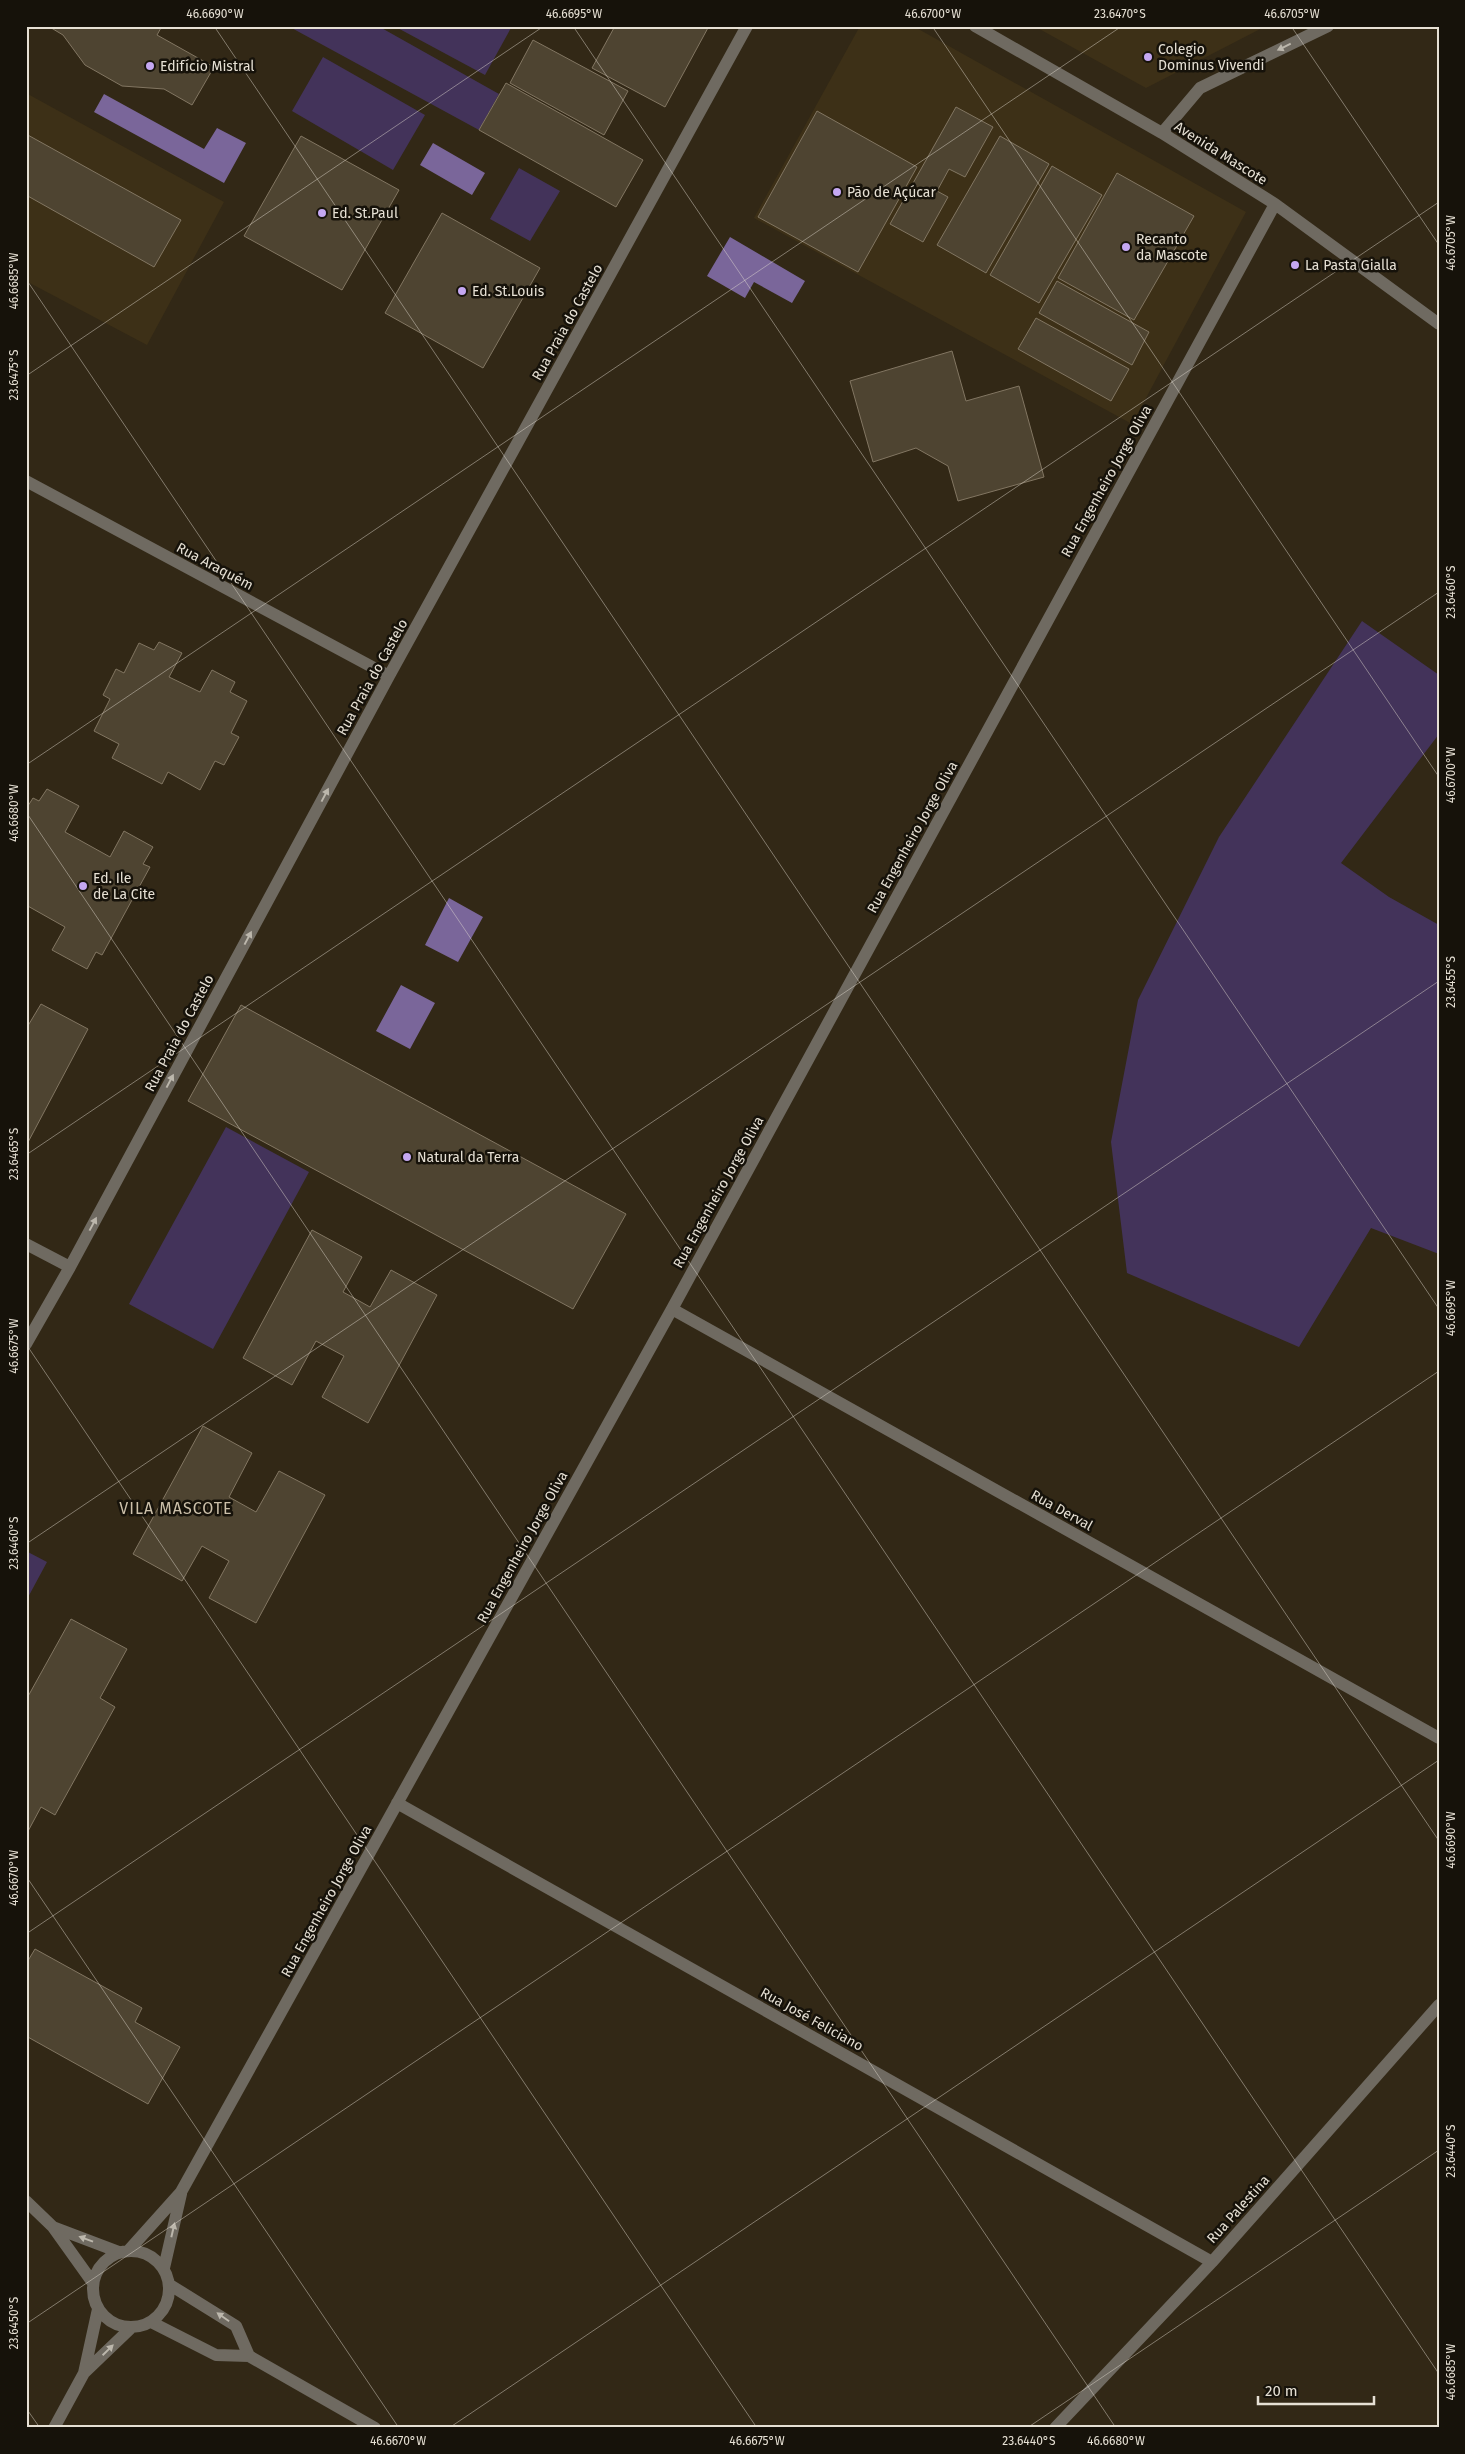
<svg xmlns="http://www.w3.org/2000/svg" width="1465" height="2454" viewBox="0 0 1465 2454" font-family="'Fira Sans',sans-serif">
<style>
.built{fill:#3d3017}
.green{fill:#43335a}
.water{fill:#7a669a}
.building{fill:#4e4431;stroke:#827662}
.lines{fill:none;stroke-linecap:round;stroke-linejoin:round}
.minor{stroke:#6f6a61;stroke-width:12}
.oneway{fill:#bcb7ac}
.ticks{fill:none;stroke:#e6e0d4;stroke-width:1;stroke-opacity:0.45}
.poi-dot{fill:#c4a7f1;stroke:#16120a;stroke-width:2}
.labels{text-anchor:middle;stroke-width:5;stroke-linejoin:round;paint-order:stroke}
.poi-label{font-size:14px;fill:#e6e0d4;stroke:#16120a;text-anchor:start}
.street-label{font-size:14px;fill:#e6e0d4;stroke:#16120a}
.quarter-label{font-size:16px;letter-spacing:1px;fill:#cbbfa9;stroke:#16120a}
.neatline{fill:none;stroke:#e6e0d4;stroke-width:2}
.ticks-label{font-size:12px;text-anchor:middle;fill:#e6e0d4}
</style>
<rect width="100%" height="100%" fill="#322816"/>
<path class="built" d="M860 26H913L1246 212 1132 424 754 218Z
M1034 26H1266L1146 88Z
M26 93 224 202 147 345 26 281Z"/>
<path class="green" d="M288 26H378L499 94 479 130Z
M394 26H512L485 75Z
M323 57 425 115 393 170 292 111Z
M519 168 560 191 530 241 490 219Z
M1362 621 1439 675V734L1341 863 1389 897 1439 925V1254L1371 1228 1299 1347 1127 1273 1111 1142 1138 1000 1219 837Z
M226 1127 309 1172 213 1349 129 1304Z
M26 1551 47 1562 26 1601Z"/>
<path class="water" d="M104 94 204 149 217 128 246 143 224 183 94 112Z
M433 143 485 173 472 195 420 165Z
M730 237 805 281 792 303 754 282 745 298 707 276Z
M449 898 483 917 458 962 425 945Z
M401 985 435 1003 410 1049 376 1031Z"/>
<path class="building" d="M48 26H162L157 35 214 67 192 105 164 89 122 86 85 65 63 35Z
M615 26H709L665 107 592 68Z
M533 40 628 91 604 135 510 83Z
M506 83 643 160 616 207 479 130Z
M956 107 993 127 965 177 949 169 937 191 948 197 923 242 890 224Z
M817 111 917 167 858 272 758 217Z
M26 134 181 220 154 267 26 195Z
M301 136 399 190 342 290 244 236Z
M1000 136 1049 164 986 273 937 245Z
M1052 166 1102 195 1039 303 990 275Z
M1117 173 1194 216 1134 320 1058 278Z
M442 213 540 268 483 368 385 313Z
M1057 281 1149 332 1132 365 1039 313Z
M1036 318 1129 369 1111 401 1018 349Z
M952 351 966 401 1019 386 1044 477 958 501 948 466 916 448 873 462 850 381Z
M159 642 182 653 169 677 200 692 212 670 235 682 230 692 247 701 231 733 239 737 224 765 215 761 200 790 168 772 162 784 112 758 119 744 94 731 110 699 103 695 116 669 124 673 139 643 154 650Z
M47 789 79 806 65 832 110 857 124 831 153 847 143 864 150 867 102 955 96 952 87 969 52 950 65 927 26 905V809L33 798 39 801Z
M41 1004 88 1029 26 1146V1029Z
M241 1005 626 1214 573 1309 188 1101Z
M312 1230 362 1257 343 1292 370 1307 391 1270 437 1295 368 1423 322 1397 344 1356 316 1341 292 1385 243 1358Z
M203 1426 252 1453 229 1497 256 1512 279 1471 325 1495 256 1623 209 1598 229 1561 202 1546 182 1581 133 1554Z
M71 1619 127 1649 100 1698 115 1707 55 1815 41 1807 26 1835V1700Z
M35 1949 142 2008 135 2022 180 2047 148 2104 26 2036V1964Z"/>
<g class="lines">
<path class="minor" d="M975 26 1162 133 1275 204 1439 324
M1162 133 1200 88 1328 26
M26 481 389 676
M26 1244 70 1267
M672 1309 1439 1738
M26 1344 70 1267 389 676 747 26
M397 1803 1212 2262
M26 2201 53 2227 93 2283
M53 2227 119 2252
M129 2250 181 2192 672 1309 1275 204
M93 2289a38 38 0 1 1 76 0a38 38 0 1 1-76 0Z
M164 2268 181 2194
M170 2285 236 2326 249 2356
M151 2322 216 2355 249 2356 375 2428
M84 2373 132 2327
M54 2428 84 2373 98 2309
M1055 2428 1212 2262 1439 2005"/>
</g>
<defs><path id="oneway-solid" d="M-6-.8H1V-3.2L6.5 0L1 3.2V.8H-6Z" transform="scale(1.25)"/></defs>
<g class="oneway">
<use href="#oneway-solid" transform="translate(1284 47) rotate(154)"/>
<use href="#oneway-solid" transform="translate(325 795) rotate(-62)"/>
<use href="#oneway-solid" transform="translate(248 938) rotate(-62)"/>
<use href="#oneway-solid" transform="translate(170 1081) rotate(-62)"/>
<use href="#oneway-solid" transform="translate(93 1224) rotate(-62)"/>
<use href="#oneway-solid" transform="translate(173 2230) rotate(-77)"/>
<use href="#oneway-solid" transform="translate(86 2239) rotate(-160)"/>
<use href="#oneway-solid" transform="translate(223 2317) rotate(-145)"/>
<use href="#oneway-solid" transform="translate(108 2350) rotate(-44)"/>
</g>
<path class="ticks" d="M214 26 1439 1841M573 26 1439 1309M932 26 1439 777M1291 26 1439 245M26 279 1439 2374M26 376 544 26M26 765 1122 26M26 812 1116 2428M26 1155 1439 202M26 1344 757 2428M26 1544 1439 592M26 1876 399 2428M26 1934 1439 981M26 2324 1439 1371M26 2408 40 2428M449 2428 1439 1760M1027 2428 1439 2150"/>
<g class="poi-dot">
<circle cx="1148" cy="57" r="5"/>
<circle cx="150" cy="66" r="5"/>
<circle cx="837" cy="192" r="5"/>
<circle cx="322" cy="213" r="5"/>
<circle cx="1126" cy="247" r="5"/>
<circle cx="1295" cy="265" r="5"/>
<circle cx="462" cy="291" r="5"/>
<circle cx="83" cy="886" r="5"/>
<circle cx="407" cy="1157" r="5"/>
</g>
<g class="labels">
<g class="poi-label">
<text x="1158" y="54">Colegio<tspan x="1158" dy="16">Dominus Vivendi</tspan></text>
<text x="160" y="71">Edifício Mistral</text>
<text x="847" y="197">Pão de Açúcar</text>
<text x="332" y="218">Ed. St.Paul</text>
<text x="1136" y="244">Recanto<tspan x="1136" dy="16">da Mascote</tspan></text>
<text x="1305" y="270">La Pasta Gialla</text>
<text x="472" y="296">Ed. St.Louis</text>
<text x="93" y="883">Ed. Ile<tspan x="93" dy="16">de La Cite</tspan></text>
<text x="417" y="1162">Natural da Terra</text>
</g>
<g class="street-label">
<text transform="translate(1221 153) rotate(32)" y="5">Avenida Mascote</text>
<text transform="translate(567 322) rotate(-61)" y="5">Rua Praia do Castelo</text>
<text transform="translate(1106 481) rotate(-61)" y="5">Rua Engenheiro Jorge Oliva</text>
<text transform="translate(215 566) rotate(28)" y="5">Rua Araquém</text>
<text transform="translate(372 677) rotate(-61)" y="5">Rua Praia do Castelo</text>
<text transform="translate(912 837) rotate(-61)" y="5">Rua Engenheiro Jorge Oliva</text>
<text transform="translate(179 1033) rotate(-62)" y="5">Rua Praia do Castelo</text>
<text transform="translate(718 1192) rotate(-61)" y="5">Rua Engenheiro Jorge Oliva</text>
<text transform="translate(1062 1510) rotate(29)" y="5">Rua Derval</text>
<text transform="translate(522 1547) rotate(-61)" y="5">Rua Engenheiro Jorge Oliva</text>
<text transform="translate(326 1901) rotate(-61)" y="5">Rua Engenheiro Jorge Oliva</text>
<text transform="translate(812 2019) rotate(29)" y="5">Rua José Feliciano</text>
<text transform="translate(1238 2209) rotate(-48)" y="5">Rua Palestina</text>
</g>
<g class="quarter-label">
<text x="176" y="1514">VILA MASCOTE</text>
</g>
</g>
<rect width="1465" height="2454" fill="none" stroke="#16120a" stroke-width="55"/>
<path d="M1258 2396v8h116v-8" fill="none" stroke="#e6e0d4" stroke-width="2.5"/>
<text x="1265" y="2396" font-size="15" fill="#e6e0d4" stroke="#16120a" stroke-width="4" paint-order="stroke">20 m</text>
<rect x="28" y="28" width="1410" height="2398" class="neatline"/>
<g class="ticks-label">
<text x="215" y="18">46.6690°W</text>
<text x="574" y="18">46.6695°W</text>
<text x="933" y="18">46.6700°W</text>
<text x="1120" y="18">23.6470°S</text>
<text x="1292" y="18">46.6705°W</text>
<text transform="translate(1451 243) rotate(-90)" y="4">46.6705°W</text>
<text transform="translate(14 281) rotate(-90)" y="4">46.6685°W</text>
<text transform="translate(14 375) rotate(-90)" y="4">23.6475°S</text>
<text transform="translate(1451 592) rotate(-90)" y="4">23.6460°S</text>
<text transform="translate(1451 775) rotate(-90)" y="4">46.6700°W</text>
<text transform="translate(14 813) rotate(-90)" y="4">46.6680°W</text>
<text transform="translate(1451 982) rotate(-90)" y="4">23.6455°S</text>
<text transform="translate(14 1154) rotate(-90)" y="4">23.6465°S</text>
<text transform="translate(1451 1308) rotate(-90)" y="4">46.6695°W</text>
<text transform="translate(14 1346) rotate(-90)" y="4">46.6675°W</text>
<text transform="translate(14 1543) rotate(-90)" y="4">23.6460°S</text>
<text transform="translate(1451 1840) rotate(-90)" y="4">46.6690°W</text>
<text transform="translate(14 1878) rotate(-90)" y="4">46.6670°W</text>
<text transform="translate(1451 2151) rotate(-90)" y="4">23.6440°S</text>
<text transform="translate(14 2323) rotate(-90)" y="4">23.6450°S</text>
<text transform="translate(1451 2372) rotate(-90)" y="4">46.6685°W</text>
<text x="398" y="2445">46.6670°W</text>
<text x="757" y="2445">46.6675°W</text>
<text x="1029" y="2445">23.6440°S</text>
<text x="1116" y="2445">46.6680°W</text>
</g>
</svg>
